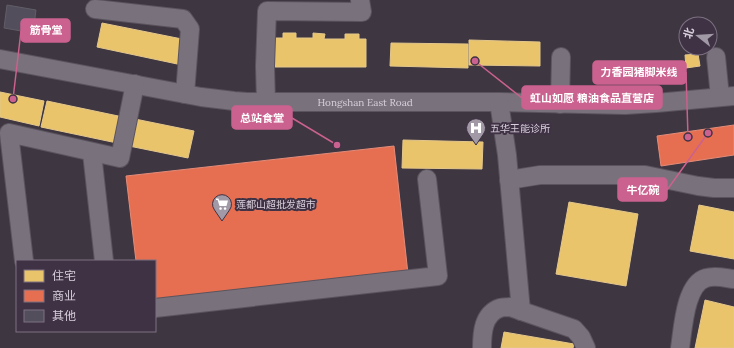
<svg xmlns="http://www.w3.org/2000/svg" width="734" height="348" viewBox="0 0 734 348" font-family="Lora,'Noto Sans SC',serif">
<style>
.homes{fill:#e9c46a;stroke:#e4c78c}
.shops{fill:#e76f51;stroke:#e28c7a}
.building{fill:#524e5c;stroke:#615d66}
.lines{fill:none;stroke-linecap:round;stroke-linejoin:round}
.minor-casing{stroke:#5b545e;stroke-width:20}
.minor{stroke:#79727c;stroke-width:18}
.labels{text-anchor:middle;stroke-width:4;stroke-linejoin:round;paint-order:stroke}
.street-label{font-size:10px;fill:#d7cfdb;stroke:#3f3245}
.poi-label{font-size:10px;fill:#d7cfdb;stroke:#3f3245;text-anchor:start}
.leader{fill:none;stroke:#ca618e;stroke-width:1.5}
.callout-dot{fill:#ca618e;stroke:#3f3245;stroke-width:1.5}
.callout{fill:#ca618e;stroke:#ca618e;stroke-width:1.5}
.callout-label{font-size:11px;text-anchor:middle;font-weight:bold;fill:#fff}
</style>
<rect width="100%" height="100%" fill="#3e3641"/>
<path class="homes" d="M102 23 187 40 182 65 97 47Z
M283 33H296V38H313V33L325 34 324 39H345V34H359V39H366V67H274V38H283Z
M469 40 540 42V66L469 65Z
M391 43 468 44V68L390 66Z
M698 54 700 66 686 68 685 55Z
M0 92 44 101 39 126 0 117Z
M47 101 123 117 117 143 41 127Z
M135 119 194 131 188 158 129 146Z
M403 140 483 142 482 169 402 168Z
M569 202 638 214 626 286 556 274Z
M699 205 734 212V259L690 251Z
M705 300 734 307V348H695Z
M504 332 574 344 573 348H501Z"/>
<path class="shops" d="M734 125V155L661 166 657 136Z
M394 146 408 274 155 302V261H136L126 176Z"/>
<path class="building" d="M7 5 36 10 33 33 4 28Z"/>
<g class="lines">
<defs>
<g id="minor">
<path d="M95 9 183 19 190 29 185 94"/>
<path d="M716 57 720 97"/>
<path id="s1" d="M0 59 201 97 234 101 247 102H499L625 105 656 103 734 96"/>
<path d="M499 102 507 155 521 311"/>
<path d="M266 103 265 66 267 11 362 12 360 0"/>
<path d="M560 104 561 57"/>
<path d="M92 153 104 261"/>
<path d="M509 180 540 175H645L698 186 714 188H734"/>
<path d="M24 261 9 133 120 158 135 84"/>
<path d="M155 308 438 276 427 179"/>
<path d="M482 348C482 333 483 314 500 308 503 307 507 307 510 307L574 329 581 337 586 348"/>
<path d="M680 348C683 329 685 284 706 278 715 275 725 278 734 279"/>
</g>
</defs>
<use href="#minor" class="minor-casing"/>
<use href="#minor" class="minor"/>
</g>
<defs>
<symbol id="hospital-pin" viewBox="-11 -11 22 30"><path d="M0 17L-7.5 6A9.5 9.5 0 1 1 7.5 6Z" fill="#a199a5" stroke="#3f3245"/><path d="M-5-5h3v3.5h4V-5h3V5h-3V1.5h-4V5h-3Z" fill="#fff"/></symbol>
<symbol id="supermarket-pin" viewBox="-11 -11 22 30"><path d="M0 17L-7.5 6A9.5 9.5 0 1 1 7.5 6Z" fill="#a199a5" stroke="#3f3245"/><path d="M-6-5.5h2.5l.6 2H6L4.5 2H-2.5L-4.4-4H-6ZM-1.5 3.2a1.3 1.3 0 1 0 .1 0ZM3 3.2a1.3 1.3 0 1 0 .1 0Z" fill="#fff"/></symbol>
</defs>
<g fill-rule="evenodd">
<use href="#hospital-pin" x="465" y="117" width="22" height="30"/>
<use href="#supermarket-pin" x="211" y="193" width="22" height="30"/>
</g>
<g class="labels">
<g class="street-label">
<text dy="4" stroke="none"><textPath href="#s1" startOffset="369">Hongshan East Road</textPath></text>
</g>
<g class="poi-label">
<text x="490" y="132">五华王能诊所</text>
<text x="236" y="208">莲都山超批发超市</text>
</g>
</g>
<path class="leader" d="M13 99L21 31M688 137L686 72M475 61L522 98M337 145L292 118M708 133L667 190"/>
<g class="callout-dot">
<circle cx="13" cy="99" r="4"/>
<circle cx="688" cy="137" r="4"/>
<circle cx="475" cy="61" r="4"/>
<circle cx="337" cy="145" r="4"/>
<circle cx="708" cy="133" r="4"/>
</g>
<g class="callout">
<rect x="21" y="19" width="49" height="23" rx="4"/>
<rect x="593" y="61" width="93" height="23" rx="4"/>
<rect x="522" y="86" width="140" height="23" rx="4"/>
<rect x="232" y="106" width="60" height="23" rx="4"/>
<rect x="618" y="178" width="49" height="23" rx="4"/>
</g>
<g class="callout-label">
<text x="46" y="34">筋骨堂</text>
<text x="639" y="76">力香园猪脚米线</text>
<text x="592" y="102">虹山如愿 粮油食品直营店</text>
<text x="262" y="122">总站食堂</text>
<text x="643" y="194">牛亿碗</text>
</g>
<rect x="16" y="260" width="140" height="72" fill="#3f3245" stroke="#7c7181"/>
<rect x="24" y="270" width="20" height="12" fill="#e9c46a" stroke="#7c7181"/>
<text x="52" y="280" font-size="12" fill="#d7cfdb">住宅</text>
<rect x="24" y="290" width="20" height="12" fill="#e76f51" stroke="#7c7181"/>
<text x="52" y="300" font-size="12" fill="#d7cfdb">商业</text>
<rect x="24" y="310" width="20" height="12" fill="#524e5c" stroke="#7c7181"/>
<text x="52" y="320" font-size="12" fill="#d7cfdb">其他</text>
<g transform="translate(698 36) rotate(287)"><circle r="19" fill="#3f3245" stroke="#7c7181"/>
<path d="M0-3L7 15L0 10L-7 15Z" fill="#a199a5"/>
<text y="-6" font-size="11" font-weight="bold" text-anchor="middle" fill="#d7cfdb">北</text>
</g>
</svg>
